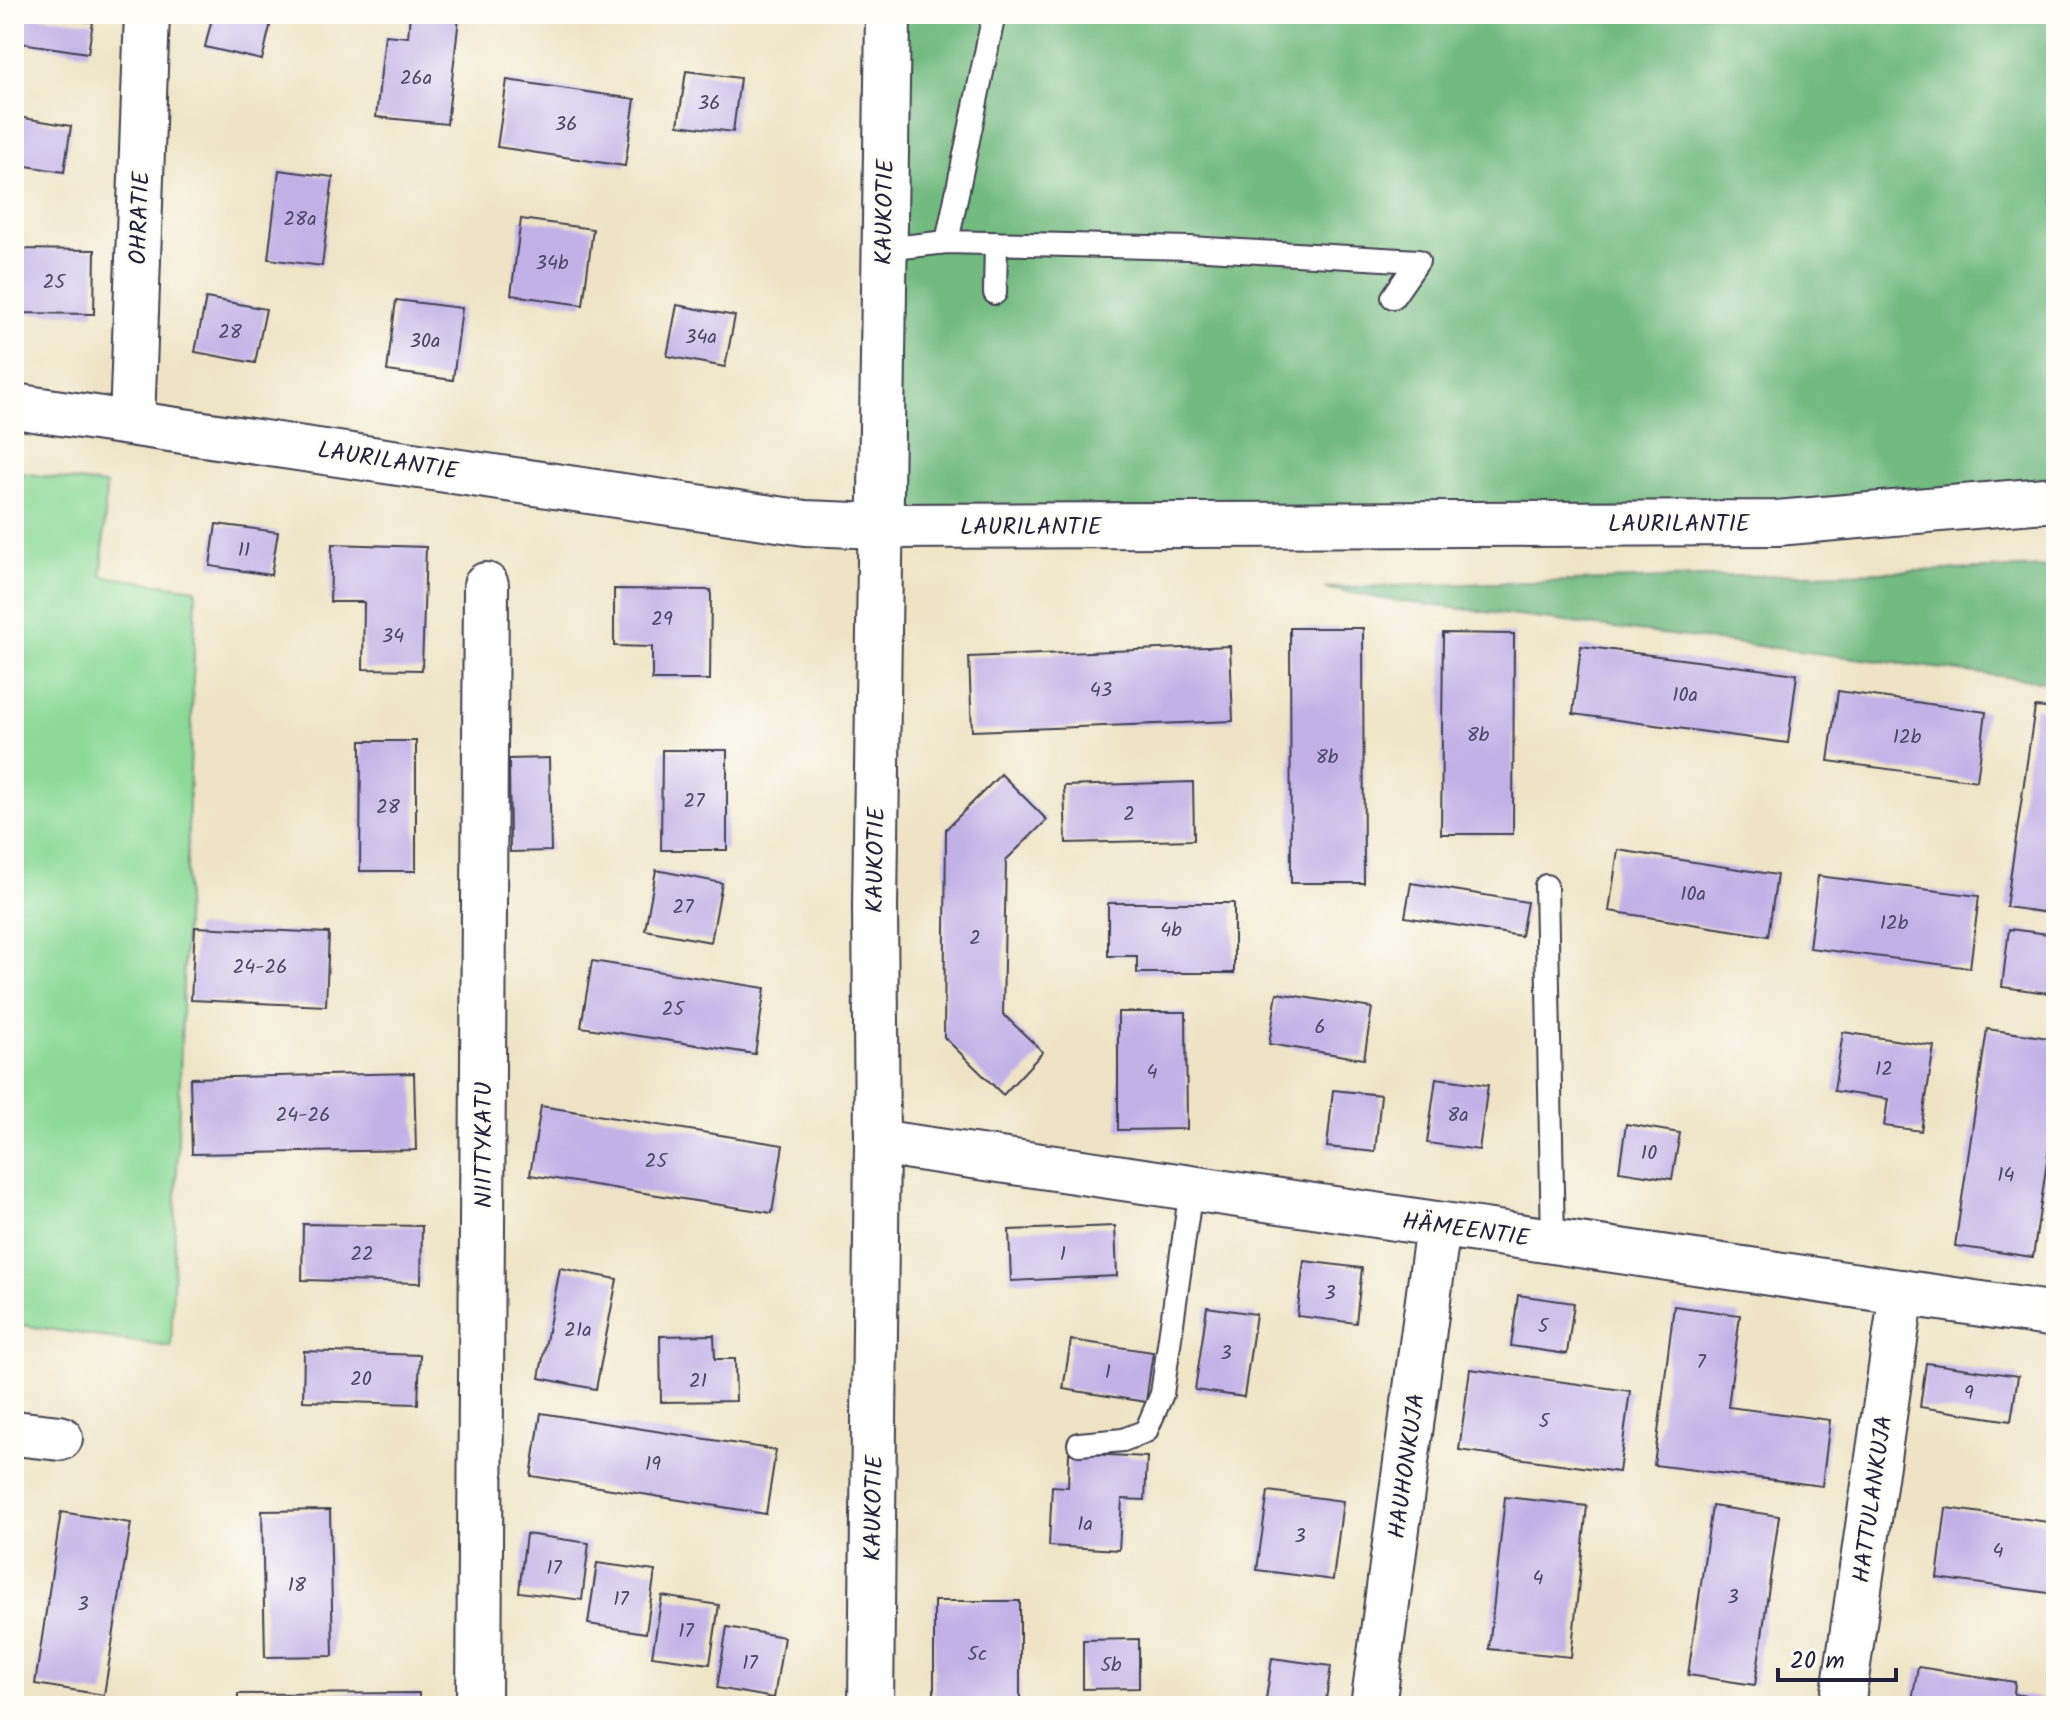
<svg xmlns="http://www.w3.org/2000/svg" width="2070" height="1720" viewBox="0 0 2070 1720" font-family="Kalam,sans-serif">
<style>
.green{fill:#8dda98;stroke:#587e6a;stroke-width:2}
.forest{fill:#72ba80;stroke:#4a6e5e;stroke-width:2}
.building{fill:#c1b1e7}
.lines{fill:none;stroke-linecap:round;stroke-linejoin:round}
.lane-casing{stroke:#413f50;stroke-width:26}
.street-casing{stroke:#413f50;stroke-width:48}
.secondary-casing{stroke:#413f50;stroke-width:48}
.lane{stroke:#fff;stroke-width:22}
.street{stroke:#fff;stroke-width:44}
.secondary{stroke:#fff;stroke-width:44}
.labels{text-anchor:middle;stroke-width:7;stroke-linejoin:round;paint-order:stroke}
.number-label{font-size:20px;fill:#4a4666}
.street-label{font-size:24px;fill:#22223b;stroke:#fdfcf7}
</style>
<rect width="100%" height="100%" fill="#fdfcf7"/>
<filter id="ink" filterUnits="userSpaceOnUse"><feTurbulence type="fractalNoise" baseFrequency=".0125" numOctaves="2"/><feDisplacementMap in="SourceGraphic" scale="16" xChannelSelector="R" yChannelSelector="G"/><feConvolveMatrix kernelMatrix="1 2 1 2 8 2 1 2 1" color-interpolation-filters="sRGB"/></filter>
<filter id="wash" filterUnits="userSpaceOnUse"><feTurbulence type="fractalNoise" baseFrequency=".006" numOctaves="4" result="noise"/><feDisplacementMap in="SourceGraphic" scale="32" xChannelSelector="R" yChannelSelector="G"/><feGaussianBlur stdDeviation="1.8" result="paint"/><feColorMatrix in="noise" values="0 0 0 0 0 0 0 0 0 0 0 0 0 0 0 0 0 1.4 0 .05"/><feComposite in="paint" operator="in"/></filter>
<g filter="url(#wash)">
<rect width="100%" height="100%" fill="#eee4c5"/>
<path class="green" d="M14 472 106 485 102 576 196 589 171 1347 14 1324Z"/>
<path class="forest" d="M888 14H2056V499L880 526Z
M2056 567V683L1389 600 1324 588Z"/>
<g id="blocks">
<path class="building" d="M14 14 93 22 88 53 14 42Z
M213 14H273L262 60 205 47Z
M410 14 459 18 447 124 376 117 385 35 408 37Z
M686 71 740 78 733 132 678 125Z
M507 80 635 99 625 166 497 147Z
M18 117 71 126 64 172 14 164Z
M279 170 333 177 322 266 268 259Z
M521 219 593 229 583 305 511 295Z
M14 249 95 250 94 314 14 313Z
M206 298 266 309 255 363 195 352Z
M396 300 462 308 453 380 387 371Z
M677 305 735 316 725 367 667 356Z
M216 524 278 532 271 575 210 566Z
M332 544 426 547 422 670 363 669 364 602H330Z
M614 589 711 590 710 680H652V647L614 646Z
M1290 628H1363L1364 883H1291Z
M1443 633 1514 634 1513 834H1441Z
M1230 646 1233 721 972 731 969 657Z
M1581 646 1797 674 1788 743 1573 714Z
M1838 691 1986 712 1977 781 1828 761Z
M2035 707 2056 709V914L2006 907Z
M361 741H416V871H360Z
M662 750H727V850H661Z
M549 758 551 851 510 852 509 759Z
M1001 774 1047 820 1006 860 1003 1014 1043 1052 1003 1095 944 1037 946 829Z
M1193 782 1194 840 1066 843 1064 786Z
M1618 850 1777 875 1768 936 1609 911Z
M656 870 722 883 711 942 645 930Z
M1818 876 1979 896 1970 968 1809 948Z
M1411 883 1527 902 1521 936 1405 917Z
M1108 903H1234V973H1137V956H1108Z
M195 927 329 933 326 1006 191 1000Z
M2009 929 2056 935V994L2002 987Z
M592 961 765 988 755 1054 581 1027Z
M1277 993 1372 1008 1364 1059 1269 1044Z
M1118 1012H1186L1187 1129 1118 1130Z
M1987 1029 2056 1039V1101L2033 1257 1955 1246Z
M1843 1032 1934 1046 1921 1131 1884 1126 1888 1099 1834 1091Z
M414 1073 416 1150 192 1154 190 1078Z
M1436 1078 1488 1085 1479 1150 1427 1143Z
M1333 1090 1381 1095 1375 1152 1327 1147Z
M541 1106 783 1145 772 1213 530 1175Z
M1626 1124 1680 1133 1672 1179 1619 1171Z
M303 1224 422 1226 421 1283 302 1280Z
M1115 1226 1117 1276 1011 1281 1009 1230Z
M1304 1261 1362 1268 1356 1323 1297 1316Z
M560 1268 617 1279 596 1389 539 1378Z
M1518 1295 1574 1303 1567 1354 1511 1346Z
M1674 1306 1740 1315 1728 1407 1830 1420 1822 1486 1654 1465Z
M1207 1307 1256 1314 1244 1397 1195 1390Z
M714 1335 715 1359H735L736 1401 661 1402 660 1336Z
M1071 1340 1153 1352 1146 1402 1063 1389Z
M304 1351 420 1355 418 1404 303 1401Z
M1926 1363 2018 1376 2011 1421 1920 1407Z
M1470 1369 1630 1391 1619 1472 1459 1450Z
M541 1413 776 1450 766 1514 531 1476Z
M1069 1453 1147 1457 1145 1500 1122 1499 1119 1550 1049 1546 1052 1486 1068 1487Z
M1268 1491 1343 1501 1333 1580 1257 1570Z
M1505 1497 1587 1506 1571 1657 1489 1649Z
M1712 1506 1779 1516 1755 1685 1688 1675Z
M1946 1508 2056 1523V1594L1937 1578Z
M330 1510 333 1656 265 1657 262 1511Z
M61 1512 131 1523 104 1695 35 1684Z
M526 1534 589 1543 582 1600 519 1592Z
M597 1563 655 1571 646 1633 588 1624Z
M662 1596 719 1605 710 1664 652 1656Z
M934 1601H1020V1706H934Z
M727 1627 784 1637 774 1698 717 1688Z
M1139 1639V1688L1083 1689V1640Z
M1272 1658 1331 1666 1325 1706H1265Z
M1918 1667 2015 1682 2014 1694 2056 1701V1706H1911Z
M419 1693V1706H238V1694Z"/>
</g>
</g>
<g filter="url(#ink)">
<use href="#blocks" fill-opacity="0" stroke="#413f50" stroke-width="2"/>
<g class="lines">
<defs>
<path id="lane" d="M947 242 994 14
M884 249 947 242 1189 248 1418 261
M995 293 996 243
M1393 297 1418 261
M1546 886 1553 1241
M1079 1444 1123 1440 1146 1431 1162 1394 1191 1189"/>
<path id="street" d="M132 422 147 14
M877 1142 2056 1315
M14 1433 60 1438
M479 1706 486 585
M871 1706 877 1142 875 906 888 14
M1373 1706 1438 1226
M1842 1706 1902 1292"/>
<path id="secondary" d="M14 406 805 523 880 526 1777 523 2056 499"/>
</defs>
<use href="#lane" class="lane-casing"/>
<use href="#street" class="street-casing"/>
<use href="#secondary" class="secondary-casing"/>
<use href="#lane" class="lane"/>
<use href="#street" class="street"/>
<use href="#secondary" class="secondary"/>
</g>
</g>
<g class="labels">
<g class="number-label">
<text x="416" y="84">26a</text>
<text x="709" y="109">36</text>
<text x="566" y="130">36</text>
<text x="300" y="225">28a</text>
<text x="552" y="269">34b</text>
<text x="54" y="288">25</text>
<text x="230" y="338">28</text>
<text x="701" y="343">34a</text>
<text x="425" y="347">30a</text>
<text x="244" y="556">11</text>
<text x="662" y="625">29</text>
<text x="393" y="642">34</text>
<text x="1101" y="696">43</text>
<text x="1685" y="701">10a</text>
<text x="1478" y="741">8b</text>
<text x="1907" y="743">12b</text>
<text x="1327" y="763">8b</text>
<text x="694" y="807">27</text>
<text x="388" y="813">28</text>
<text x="1129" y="820">2</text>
<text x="1693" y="900">10a</text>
<text x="683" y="913">27</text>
<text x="1894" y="929">12b</text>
<text x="1171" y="936">4b</text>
<text x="975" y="944">2</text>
<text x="260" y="973">24-26</text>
<text x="673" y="1015">25</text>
<text x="1320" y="1033">6</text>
<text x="1884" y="1075">12</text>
<text x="1152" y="1078">4</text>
<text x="303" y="1121">24-26</text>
<text x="1458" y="1121">8a</text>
<text x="1649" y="1159">10</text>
<text x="656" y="1167">25</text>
<text x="2006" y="1181">14</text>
<text x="362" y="1260">22</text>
<text x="1063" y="1260">1</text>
<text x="1330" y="1299">3</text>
<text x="1543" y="1332">5</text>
<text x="578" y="1336">21a</text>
<text x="1226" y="1359">3</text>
<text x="1701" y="1368">7</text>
<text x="1108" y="1378">1</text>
<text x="361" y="1385">20</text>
<text x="698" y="1387">21</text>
<text x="1969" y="1399">9</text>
<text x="1544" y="1427">5</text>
<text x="653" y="1470">19</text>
<text x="1085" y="1530">1a</text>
<text x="1300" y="1542">3</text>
<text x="1998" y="1557">4</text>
<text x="554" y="1574">17</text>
<text x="1538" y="1584">4</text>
<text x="297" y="1591">18</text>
<text x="1733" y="1603">3</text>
<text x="621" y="1605">17</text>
<text x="83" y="1610">3</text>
<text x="686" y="1637">17</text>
<text x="977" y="1660">5c</text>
<text x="750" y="1669">17</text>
<text x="1111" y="1671">5b</text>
</g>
<g class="street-label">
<text transform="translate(884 212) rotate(-89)" y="8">KAUKOTIE</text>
<text transform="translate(139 218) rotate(-88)" y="8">OHRATIE</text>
<text transform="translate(388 460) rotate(9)" y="8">LAURILANTIE</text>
<text x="1679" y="531">LAURILANTIE</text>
<text x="1031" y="534">LAURILANTIE</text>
<text transform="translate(875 860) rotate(-89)" y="8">KAUKOTIE</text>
<text transform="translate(483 1145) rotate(-90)" y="8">NIITTYKATU</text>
<text transform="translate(1466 1229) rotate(8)" y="8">HÄMEENTIE</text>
<text transform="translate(1406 1466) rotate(-82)" y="8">HAUHONKUJA</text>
<text transform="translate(1872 1499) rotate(-82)" y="8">HATTULANKUJA</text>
<text transform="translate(873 1508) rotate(-89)" y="8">KAUKOTIE</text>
</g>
</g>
<rect width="2070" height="1720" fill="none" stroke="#fdfcf7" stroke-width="48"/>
<path d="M1778 1668v12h118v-12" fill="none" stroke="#22223b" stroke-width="4"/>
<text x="1790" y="1668" font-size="24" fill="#22223b" stroke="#fdfcf7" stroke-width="6" paint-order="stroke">20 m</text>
</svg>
